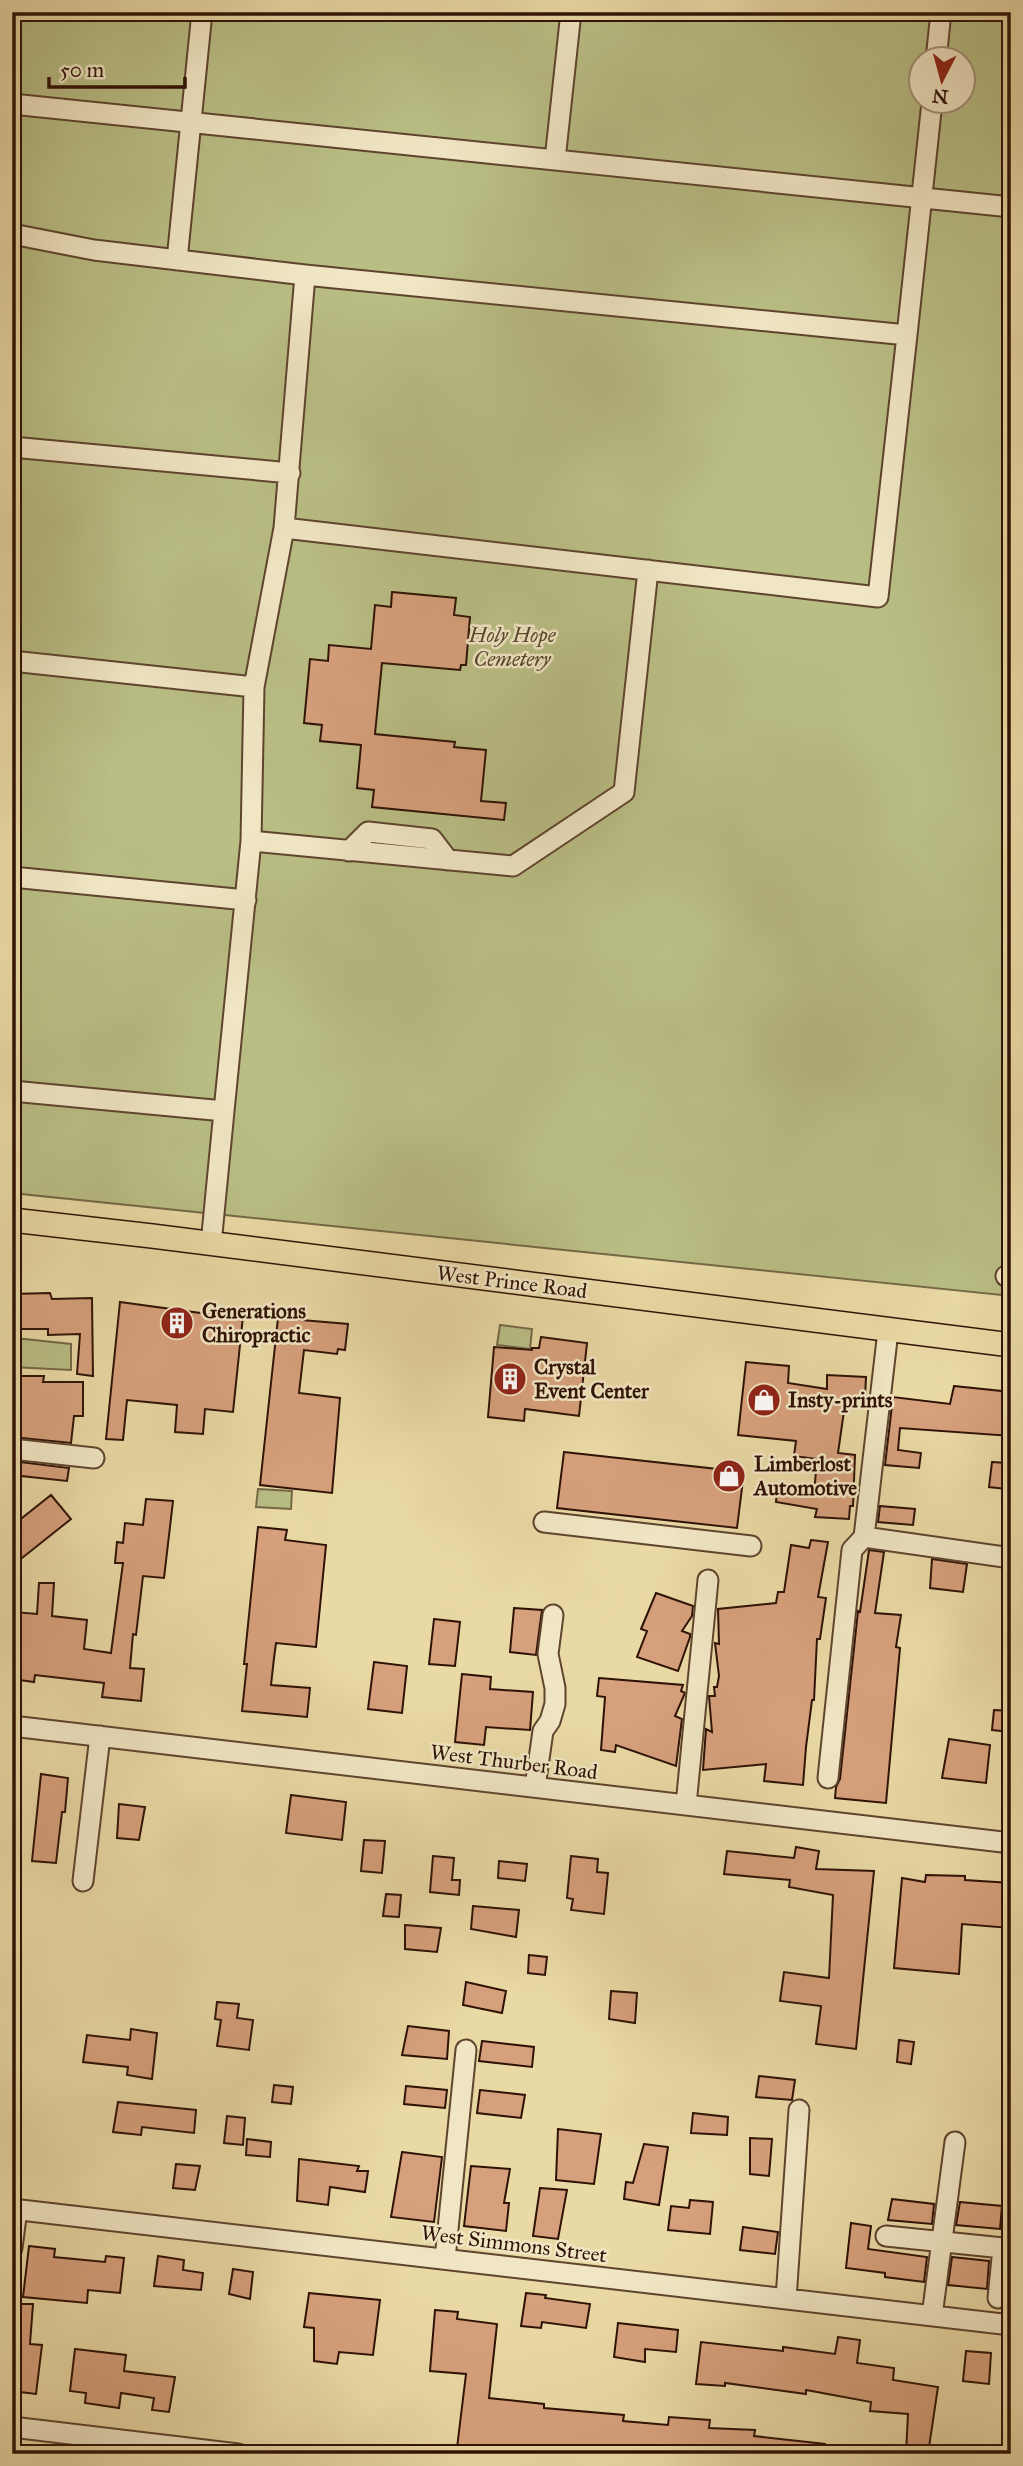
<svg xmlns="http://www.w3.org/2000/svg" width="1023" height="2466" viewBox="0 0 1023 2466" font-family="'IM FELL Great Primer',serif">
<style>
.green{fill:#b9be85;stroke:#746846;stroke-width:2;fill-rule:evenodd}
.building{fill:#d6a07c;stroke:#2f1206;stroke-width:2}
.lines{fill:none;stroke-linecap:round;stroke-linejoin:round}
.minor-casing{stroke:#5e442e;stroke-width:23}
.major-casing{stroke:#2f1206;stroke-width:26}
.minor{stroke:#f1e6c4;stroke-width:19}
.major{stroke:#e9d9a5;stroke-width:23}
.labels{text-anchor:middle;stroke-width:5;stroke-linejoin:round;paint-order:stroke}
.park-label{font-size:21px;font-style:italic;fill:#58462c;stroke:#f1e6c4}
.street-label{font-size:21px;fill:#2f1206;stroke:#f1e6c4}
.poi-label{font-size:21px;font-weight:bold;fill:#2f1206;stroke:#f1e6c4;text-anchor:start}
</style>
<rect width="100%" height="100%" fill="#e9d9a5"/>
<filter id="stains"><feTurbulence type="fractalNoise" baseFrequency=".00286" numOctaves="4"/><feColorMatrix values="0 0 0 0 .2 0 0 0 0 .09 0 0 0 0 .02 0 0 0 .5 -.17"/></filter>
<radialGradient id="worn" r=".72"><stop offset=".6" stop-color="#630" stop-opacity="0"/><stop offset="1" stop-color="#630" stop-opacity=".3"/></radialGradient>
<path class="green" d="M12 12H1011V1296L12 1193ZM922 60H964V102H922Z
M500 1325 532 1329 530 1349 497 1345Z
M15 1338 71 1344V1370L12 1367V1345Z
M258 1489 292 1491 291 1509 256 1507Z"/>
<path class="building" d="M392 592 456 598 454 615 470 617 466 665H461L460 670 382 663 375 734 455 742 454 747 486 750 481 801 506 803 504 820 372 807 374 790 357 788 361 745 320 741 322 725 304 723 310 659 328 661 329 645 371 649 375 605 391 607Z
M50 1293 52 1299 92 1298 93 1376 77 1374 80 1334 48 1335V1329H12V1294Z
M120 1302 223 1316V1314L243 1316 233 1412 205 1409 203 1434 175 1432 177 1405 127 1400 123 1440 106 1439Z
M278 1318 348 1324 345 1350 338 1349 337 1354 304 1350 299 1393 340 1398 332 1493 260 1485Z
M541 1337 587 1343 579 1416 525 1409 524 1421 488 1417 494 1347 532 1350V1348H539Z
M746 1362 789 1366 788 1383 827 1389V1375L866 1377 865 1398 846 1397 838 1453 855 1455 853 1506H850L849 1519 815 1517 817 1509 776 1502 777 1491 814 1494 817 1459 794 1456 796 1441 738 1435Z
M12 1376H44L43 1382H83V1416H74L71 1443 12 1437Z
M954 1386 1011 1392V1436L900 1428 898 1450 921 1453 919 1468 885 1465 893 1397 950 1404Z
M564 1452 744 1472 737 1528 557 1508Z
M12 1461 69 1468 67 1481 12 1475Z
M992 1462 1007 1463 1006 1489 989 1487Z
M51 1495 71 1519 12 1566V1526Z
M146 1499 173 1501 164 1578 143 1576 136 1635 133 1634 130 1668 144 1669 141 1701 102 1697 104 1683 35 1675 34 1682 12 1679 14 1612 37 1614 39 1583H54L52 1616 87 1620 84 1649 111 1653 123 1563H115L117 1542 123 1543 125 1523 143 1525Z
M880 1506 915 1509 913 1525 878 1522Z
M258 1527 287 1530 285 1540 326 1545 316 1647 276 1643 274 1658 271 1685 310 1688 307 1717 242 1711 247 1664H244Z
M811 1540 828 1542 818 1597 826 1598 820 1639H817L814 1700H812L806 1747 803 1785 764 1781 766 1764 703 1770 706 1729 712 1732 709 1696H715L714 1687H717L719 1676 715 1643 719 1644 718 1609 776 1603 778 1592H784L791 1545 809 1548Z
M869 1550 884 1552 875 1613 901 1615 896 1647 900 1648 886 1803 835 1798 836 1787 840 1779 858 1611 860 1612Z
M932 1559 967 1564 963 1592 930 1588Z
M656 1593 693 1606 692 1616 682 1631 690 1634V1637L678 1671 637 1657 647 1631 641 1629Z
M514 1608 542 1610 536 1655 510 1652Z
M434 1619 460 1622 455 1666 429 1664Z
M374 1662 407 1666 402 1713 368 1709Z
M462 1674 491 1677 490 1689 533 1692 530 1730 486 1727 484 1745 455 1742Z
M599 1678 683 1685 681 1691 685 1693 675 1716 682 1719 676 1766 616 1745 615 1752 601 1750 605 1697 597 1696Z
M994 1710 1011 1711V1732L992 1730Z
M949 1739 990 1745 986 1783 942 1778Z
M41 1774 68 1778 65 1812H62L56 1863 32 1861Z
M291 1795 346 1802 342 1840 286 1833Z
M119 1804 145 1807 139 1840 117 1838Z
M364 1840 385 1841 382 1873 361 1871Z
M796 1847 819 1851 816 1869 874 1871 856 2049 816 2044 821 2006 780 2001 784 1972 829 1978 833 1895 789 1887 790 1880 724 1874 727 1851 794 1858Z
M433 1856 454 1858 452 1880H460L459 1895 430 1892Z
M571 1856 598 1859 597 1872 608 1873 604 1914 571 1910 573 1899 567 1898Z
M499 1861 527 1864 525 1881 498 1878Z
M926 1875 965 1876V1880L1011 1883 1010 1928 962 1924 959 1974 894 1968 902 1878 925 1882Z
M386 1894 401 1895 399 1917 383 1916Z
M473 1906 519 1910 516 1937 471 1929Z
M405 1925 441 1928 437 1952 405 1949Z
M529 1955 547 1957 545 1975 528 1973Z
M466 1982 506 1991 502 2013 463 2005Z
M611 1991 637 1993 635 2023 609 2019Z
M217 2002 239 2004 237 2018 253 2020 249 2050 217 2046 221 2020 215 2019Z
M408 2026 449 2031 447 2059 402 2055Z
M131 2029 157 2033 152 2079 127 2075 128 2067 83 2062 87 2035 130 2040Z
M899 2040 914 2042 911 2064 897 2062Z
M482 2041 534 2047 532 2067 479 2061Z
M759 2076 795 2080 792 2100 756 2097Z
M274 2085 293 2087 291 2104 272 2102Z
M406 2086 447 2090 445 2108 404 2104Z
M480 2090 525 2095 521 2118 477 2113Z
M118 2102 196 2110 194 2133 142 2127 141 2135 113 2132Z
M693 2113 728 2117 727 2135 691 2133Z
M227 2116 245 2118 243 2145 224 2143Z
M558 2129 601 2134 594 2184 556 2180Z
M750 2138 772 2139 769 2176 750 2174Z
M247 2139 271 2142 270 2157 246 2155Z
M644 2144 668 2147 659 2205 624 2199 626 2182 633 2183Z
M402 2152 442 2157 434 2222 391 2217Z
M299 2159 359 2166 357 2171H368L365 2192 330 2187 328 2205 297 2201Z
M176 2164 200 2166 195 2190 173 2188Z
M471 2166 510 2169 504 2203H509L506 2231 464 2226Z
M540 2188 567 2190 558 2239 533 2236Z
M892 2199 934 2204 932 2224 888 2220Z
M690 2200 713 2202 710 2234 668 2230 671 2206 689 2208Z
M960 2202 1002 2206 1000 2229 956 2225Z
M851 2223 871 2226 868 2249 927 2257 924 2282 885 2277V2273L846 2268Z
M743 2227 778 2232 775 2254 740 2250Z
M29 2246 55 2249 54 2257 105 2262 106 2256 124 2258 120 2293 88 2290 87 2303 23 2297Z
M158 2256 184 2260 183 2270 203 2273 201 2290 154 2286Z
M952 2257 989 2261 987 2289 948 2285Z
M233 2269 253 2272 250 2299 229 2294Z
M309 2293 380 2300 373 2355 339 2352 337 2364 314 2361V2328L304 2327Z
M526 2293 546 2295 545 2298 590 2304 586 2328 542 2322 541 2328 521 2326Z
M12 2304H33L30 2344 42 2345 36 2394 12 2391Z
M435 2310 458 2312 457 2319 497 2324 489 2398 544 2404V2408L624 2415 623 2421 668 2425 669 2417 710 2420 709 2428 755 2430 754 2436 825 2444V2454H519L457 2448 466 2374 430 2371Z
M618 2323 678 2330 676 2352 645 2349V2362L614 2357Z
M838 2337 860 2340 857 2363 894 2368 893 2380 938 2387 928 2454H906L908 2414 870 2411 871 2402 806 2390V2394L725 2383V2386L696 2384 701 2342 783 2351V2347L835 2354Z
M75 2349 126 2355 124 2371 175 2377 169 2412 152 2410 154 2398 121 2393 119 2408 85 2403 86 2393 70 2391Z
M966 2351 991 2353 989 2384 963 2381Z"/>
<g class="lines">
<defs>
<path id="minor" d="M936 60 941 12
M12 104 1011 207
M555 160 571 12
M12 234 94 250 305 275 907 335 932 102
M177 260 202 12
M12 447 290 473
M284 528 878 597 907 335
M12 661 254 687
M251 841 513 866 624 792 648 570
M349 851 368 832 432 839 448 860
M12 877 246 900
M12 1091 224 1111 251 841 254 687 284 528 305 275
M211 1244 224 1111
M1006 1276 1011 1277
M12 1449 94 1458
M544 1522 751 1546
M864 1537 888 1331
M12 1726 1011 1843
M828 1778 852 1550 864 1537 1011 1558
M535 1787 543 1731 550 1721 555 1704V1688L548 1654 553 1615
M686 1805 708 1580
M83 1881 100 1736
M12 2209 1011 2325
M886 2236 1003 2248 998 2298
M12 2248 17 2209
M445 2259 466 2050
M786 2299 799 2110
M932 2316 955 2142
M12 2427 238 2454"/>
<path id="major" d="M12 1220 152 1236 1011 1345"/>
</defs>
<use href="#minor" class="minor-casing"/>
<use href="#major" class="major-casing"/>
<use href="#minor" class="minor"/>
<use href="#major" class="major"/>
</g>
<defs>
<symbol id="building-disc" viewBox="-11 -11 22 22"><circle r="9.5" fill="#8f2418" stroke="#f1e6c4"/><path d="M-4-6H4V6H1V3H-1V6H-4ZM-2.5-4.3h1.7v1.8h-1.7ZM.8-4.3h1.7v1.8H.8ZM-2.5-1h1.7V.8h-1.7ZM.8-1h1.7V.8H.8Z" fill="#fff"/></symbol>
<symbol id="shop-disc" viewBox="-11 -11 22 22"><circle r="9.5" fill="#8f2418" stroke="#f1e6c4"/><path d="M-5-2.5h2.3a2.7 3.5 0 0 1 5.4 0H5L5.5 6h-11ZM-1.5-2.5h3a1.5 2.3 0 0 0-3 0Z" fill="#fff"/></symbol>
</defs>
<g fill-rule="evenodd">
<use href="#building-disc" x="158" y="1304" width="38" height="38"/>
<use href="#building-disc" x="491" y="1360" width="38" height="38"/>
<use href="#shop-disc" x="745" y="1381" width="38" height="38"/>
<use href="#shop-disc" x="710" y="1457" width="38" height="38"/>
</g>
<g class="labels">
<g class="park-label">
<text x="512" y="642">Holy Hope<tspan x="512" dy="24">Cemetery</tspan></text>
</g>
<g class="street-label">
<text transform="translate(512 1282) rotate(7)" y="7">West Prince Road</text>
<text transform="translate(514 1762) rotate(7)" y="7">West Thurber Road</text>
<text transform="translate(514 2244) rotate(7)" y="7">West Simmons Street</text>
</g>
<g class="poi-label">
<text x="202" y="1318">Generations<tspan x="202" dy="24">Chiropractic</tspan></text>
<text x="534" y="1374">Crystal<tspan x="534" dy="24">Event Center</tspan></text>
<text x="788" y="1407">Insty-prints</text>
<text x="754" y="1471">Limberlost<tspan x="754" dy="24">Automotive</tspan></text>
</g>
</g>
<rect width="1023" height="2466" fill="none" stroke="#e9d9a5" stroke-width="42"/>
<rect x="14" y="14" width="995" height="2438" fill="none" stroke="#2f1206" stroke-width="3.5"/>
<rect x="21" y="21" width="981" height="2424" fill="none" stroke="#2f1206" stroke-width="2"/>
<g transform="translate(942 80) rotate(186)"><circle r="33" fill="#f1e6c4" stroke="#a39178" stroke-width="2"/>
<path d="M0-5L12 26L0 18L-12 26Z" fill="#8f2418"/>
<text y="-10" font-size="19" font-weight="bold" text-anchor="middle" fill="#2f1206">N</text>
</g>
<path d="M49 77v10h136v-10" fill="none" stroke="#2f1206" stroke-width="3.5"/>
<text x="60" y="77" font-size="21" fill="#2f1206" stroke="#f1e6c4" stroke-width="5" paint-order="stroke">50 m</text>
<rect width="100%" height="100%" filter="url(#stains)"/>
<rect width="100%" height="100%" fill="url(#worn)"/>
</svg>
